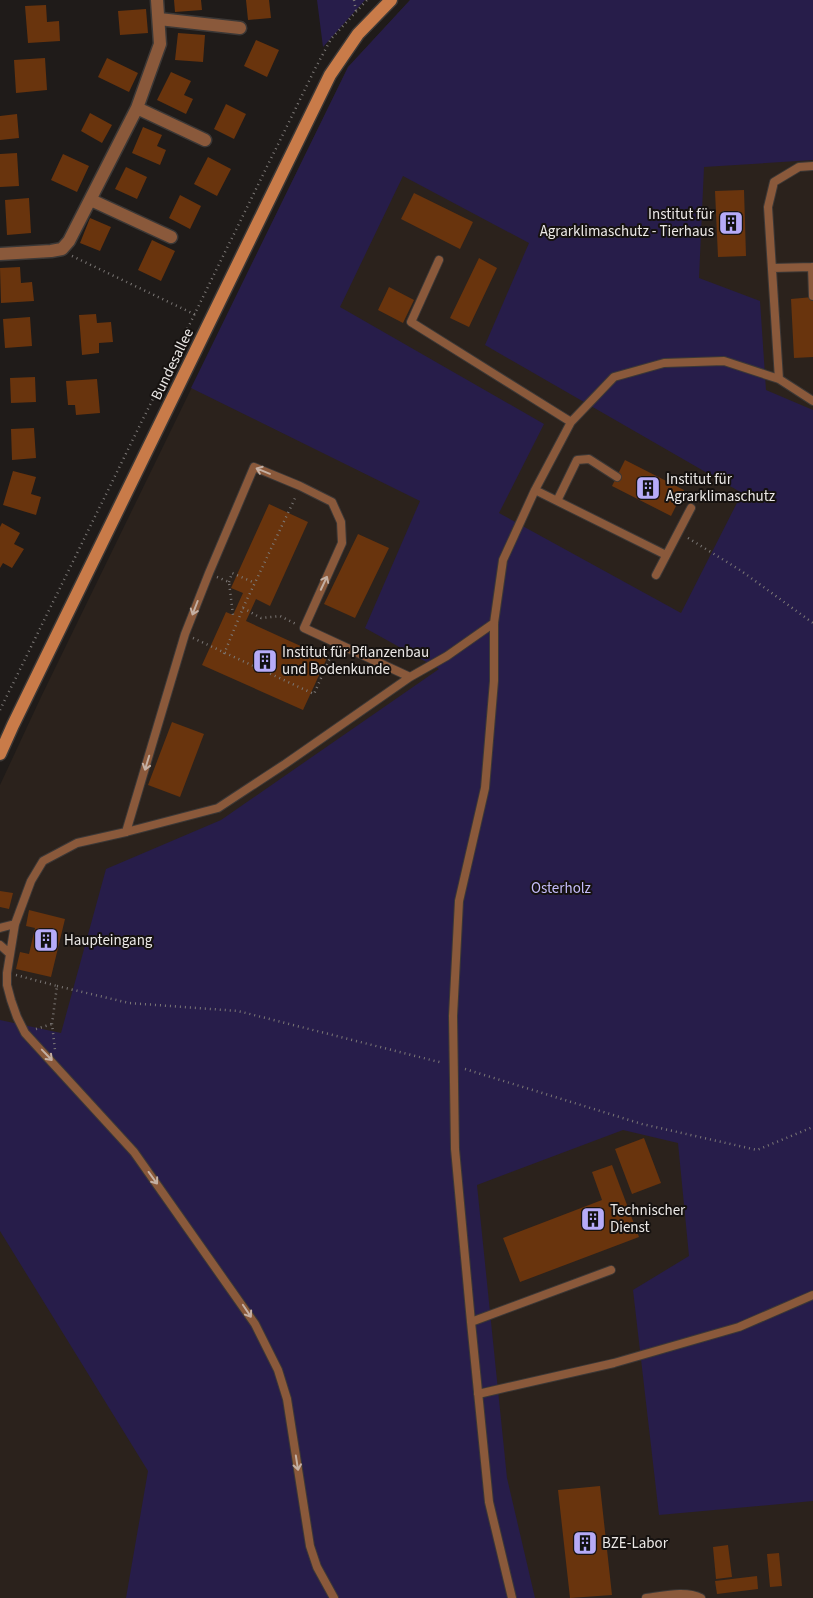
<svg xmlns="http://www.w3.org/2000/svg" width="813" height="1598" viewBox="0 0 813 1598" font-family="'Source Sans 3',sans-serif">
<style>
.built{fill:#2b221c}
.green{fill:#271d4a;fill-rule:evenodd}
.building{fill:#69340d}
.lines{fill:none;stroke-linecap:round;stroke-linejoin:round}
.service-casing{stroke:#3c3836;stroke-width:10}
.minor-casing{stroke:#3c3836;stroke-width:15}
.secondary-casing{stroke:#3c3836;stroke-width:15}
.path{stroke:#7c7876;stroke-width:2.5;stroke-dasharray:1 4;stroke-linecap:butt}
.service{stroke:#8a593b;stroke-width:8}
.minor{stroke:#8a593b;stroke-width:12}
.secondary{stroke:#c97b49;stroke-width:12}
.oneway{stroke:#c4afa2}
.labels{text-anchor:middle;stroke-width:4;stroke-linejoin:round;paint-order:stroke}
.poi-label{font-size:15px;fill:#ebe8e6;stroke:#161210;text-anchor:start}
.street-label{font-size:15px;fill:#ebe8e6;stroke:#161210}
.park-label{font-size:15px;fill:#c5bdfa;stroke:#161210}
</style>
<rect width="100%" height="100%" fill="#1f1b19"/>
<path class="built" d="M410 0H813V1598H0V785L41 697 348 67Z"/>
<path class="green" d="M317 0H365L323 47Z
M410 0H813V160L704 167 699 278 760 301 766 390 813 410V1501L659 1515 633 1290 689 1256 678 1143 623 1130 477 1185 507 1478 535 1598H126L148 1471 0 1231V1020L61 1033 106 869 221 820 439 669 365 628 420 501 191 388 348 67ZM403 176 529 243 485 345 742 493 681 613 499 513 544 424 340 307Z"/>
<path class="building" d="M174 0H201L202 10 175 12Z
M246 0H269L271 18 248 20Z
M46 5 47 22 59 21 60 41 28 43 25 6Z
M146 9 148 33 120 35 118 11Z
M178 33 205 35 203 62 175 60Z
M256 40 279 50 267 77 244 66Z
M45 58 47 90 16 93 14 60Z
M107 58 138 73 129 92 98 77Z
M171 72 191 81 184 95 193 99 186 114 157 100Z
M226 104 246 114 234 139 214 129Z
M90 113 112 125 102 143 81 131Z
M17 114 19 138 0 140V116Z
M143 127 162 135 157 146 166 150 160 165 132 153Z
M17 153 19 186 0 187V154Z
M63 154 89 166 77 192 51 180Z
M208 157 231 169 217 196 194 184Z
M126 167 147 177 137 199 115 189Z
M744 190 746 256 718 257 715 191Z
M414 193 473 222 460 249 401 219Z
M180 195 201 206 190 229 169 218Z
M29 198 31 233 7 235 5 200Z
M90 218 111 227 100 251 80 243Z
M152 240 175 251 161 281 138 270Z
M479 258 497 268 469 327 450 318Z
M20 267 21 283 32 282 34 301 1 303 0 268Z
M389 287 414 300 403 323 378 310Z
M813 297V357L794 358 791 299Z
M96 314 97 323 111 322 113 342 99 343V353L82 355 79 315Z
M30 317 32 346 5 348 3 319Z
M35 377 36 402 11 403 10 378Z
M97 379 100 413 76 415 75 405H68L66 381Z
M34 428 36 458 12 460 11 429Z
M625 460 684 490 671 516 612 486Z
M13 471 36 477 31 494 41 497 36 515 3 505Z
M269 504 308 522 270 606 256 599 246 621 327 658 303 710 202 665 226 612 233 615 243 593 231 588Z
M2 523 20 533 14 544 24 549 12 568 3 563 0 568V527Z
M358 534 389 548 355 618 324 604Z
M172 722 204 734 180 797 148 785Z
M0 891 13 893 9 909 0 907Z
M29 910 65 919 51 977 16 969 20 952 29 954 35 928 26 926Z
M644 1138 661 1183 632 1194 615 1149Z
M612 1165 639 1237 520 1282 503 1238 602 1200 592 1172Z
M600 1486 612 1595 570 1598 558 1490Z
M728 1545 732 1577 716 1579 713 1547Z
M779 1553 782 1586 770 1587 767 1554Z
M757 1576 758 1589 717 1594 715 1581Z"/>
<g class="lines">
<defs>
<path id="service" d="M439 260 411 322 571 422
M812 267 813 296
M772 268 813 267
M779 379 768 207 774 182 799 167 813 166
M535 490 666 555
M557 501 577 460 589 459 617 477
M656 575 691 508
M126 832 185 634 209 573 254 467 300 486 332 502 341 522 342 543 304 628 410 677
M0 928 15 924
M0 945 9 953
M471 1322 611 1270
M478 1394 614 1363 739 1327 813 1295
M334 1598 317 1567 310 1546 287 1399 278 1370 255 1324 134 1152 25 1033 17 1017 11 1000 7 985V973L15 924 31 881 43 861 77 843 126 832 218 808 285 764 410 677 447 656 494 623
M512 1598 489 1502 471 1322 455 1149 453 1016 459 901 485 788 494 681V623L503 560 535 490 571 422 614 377 664 363 724 361 779 379 813 401
M646 1598C663 1596 685 1590 701 1598"/>
<path id="minor" d="M159 19 240 28
M137 108 205 140
M91 200 171 237
M0 254 51 251 62 249 69 241 137 108 160 44 157 0"/>
<path id="secondary" d="M0 754 13 725 330 75 358 34 391 0"/>
</defs>
<use href="#service" class="service-casing"/>
<use href="#minor" class="minor-casing"/>
<use href="#secondary" class="secondary-casing"/>
<path class="path" d="M354 0 356 11
M72 256 196 315
M688 538 740 570 813 623
M217 577 229 582 233 615
M229 582 232 573 255 583
M243 608 261 618 280 616 296 624
M193 638 314 694 333 651
M224 654 243 608 296 496
M0 710 316 67 331 39 367 0
M16 975 57 986 52 1024 55 1050
M57 986 129 1003 238 1011 443 1063
M36 1029 52 1024
M465 1069 642 1124 757 1150 813 1127"/>
<use href="#service" class="service"/>
<use href="#minor" class="minor"/>
<use href="#secondary" class="secondary"/>
</g>
<defs><path id="oneway-shaft" d="M-6 0H5M1.5-3L5.5 0L1.5 3" fill="none" stroke-width="1.6" stroke-linecap="round" stroke-linejoin="round" transform="scale(1.25)"/></defs>
<g class="oneway">
<use href="#oneway-shaft" transform="translate(263 471) rotate(-158)"/>
<use href="#oneway-shaft" transform="translate(324 583) rotate(-65)"/>
<use href="#oneway-shaft" transform="translate(195 608) rotate(111)"/>
<use href="#oneway-shaft" transform="translate(147 763) rotate(107)"/>
<use href="#oneway-shaft" transform="translate(47 1055) rotate(46)"/>
<use href="#oneway-shaft" transform="translate(153 1178) rotate(54)"/>
<use href="#oneway-shaft" transform="translate(247 1311) rotate(56)"/>
<use href="#oneway-shaft" transform="translate(297 1463) rotate(81)"/>
</g>
<defs>
<symbol id="building-square" viewBox="-11 -11 22 22"><rect x="-9" y="-9" width="18" height="18" rx="4" fill="#b6abf8" stroke="#161210"/><path d="M-4-6H4V6H1V3H-1V6H-4ZM-2.5-4.3h1.7v1.8h-1.7ZM.8-4.3h1.7v1.8H.8ZM-2.5-1h1.7V.8h-1.7ZM.8-1h1.7V.8H.8Z" fill="#111"/></symbol>
</defs>
<g fill-rule="evenodd">
<use href="#building-square" x="717" y="209" width="28" height="28"/>
<use href="#building-square" x="634" y="474" width="28" height="28"/>
<use href="#building-square" x="251" y="647" width="28" height="28"/>
<use href="#building-square" x="32" y="926" width="28" height="28"/>
<use href="#building-square" x="579" y="1205" width="28" height="28"/>
<use href="#building-square" x="571" y="1529" width="28" height="28"/>
</g>
<g class="labels">
<g class="poi-label">
<text x="714" y="219" text-anchor="end">Institut für<tspan x="714" dy="17">Agrarklimaschutz - Tierhaus</tspan></text>
<text x="666" y="484">Institut für<tspan x="666" dy="17">Agrarklimaschutz</tspan></text>
<text x="282" y="657">Institut für Pflanzenbau<tspan x="282" dy="17">und Bodenkunde</tspan></text>
<text x="64" y="945">Haupteingang</text>
<text x="610" y="1215">Technischer<tspan x="610" dy="17">Dienst</tspan></text>
<text x="602" y="1548">BZE-Labor</text>
</g>
<g class="street-label">
<text transform="translate(172 364) rotate(-64)" y="5">Bundesallee</text>
</g>
<g class="park-label">
<text x="561" y="893">Osterholz</text>
</g>
</g>
</svg>
